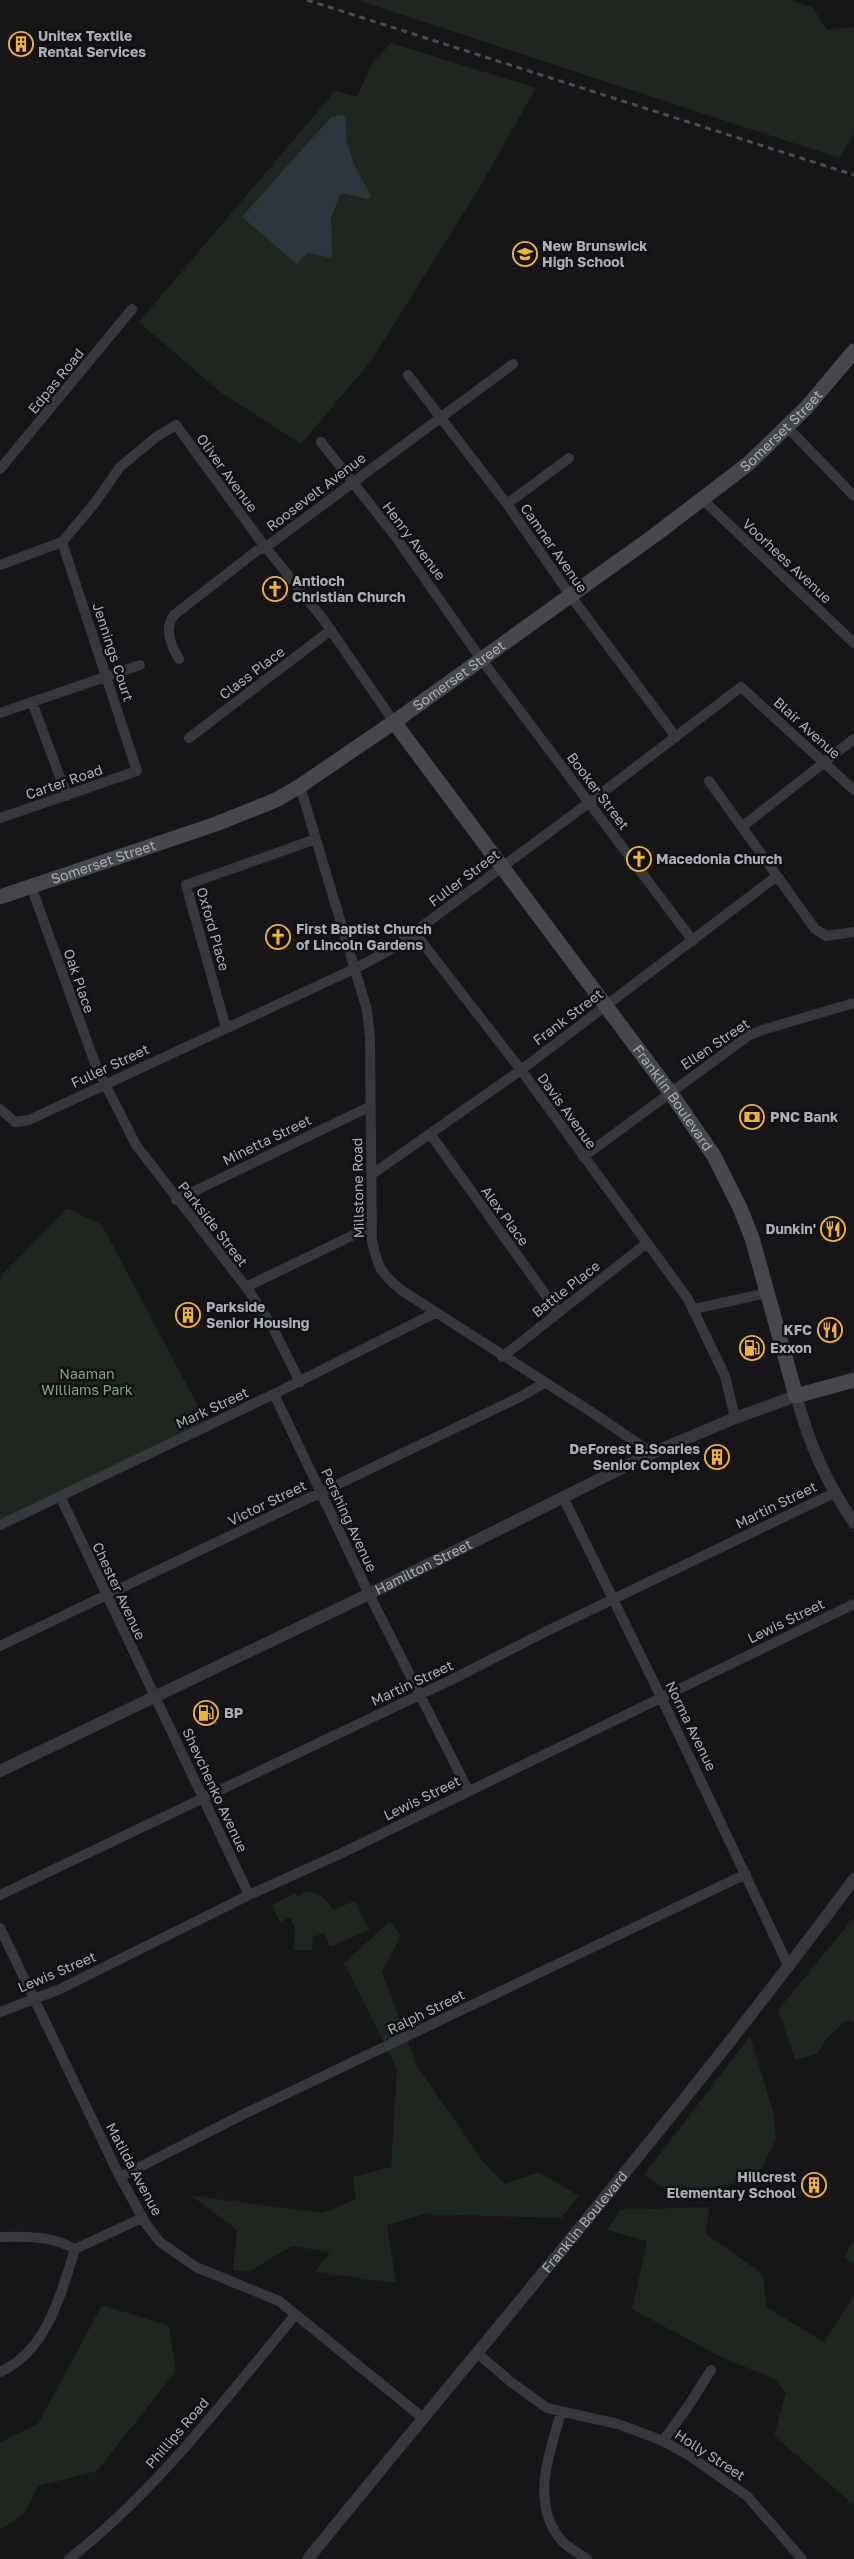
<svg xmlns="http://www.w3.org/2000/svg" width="854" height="2559" viewBox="0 0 854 2559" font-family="'Golos Text',sans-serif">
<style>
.green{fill:#1e261f}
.water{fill:#2c353c}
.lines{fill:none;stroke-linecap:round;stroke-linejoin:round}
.minor{stroke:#37383d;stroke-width:10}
.tertiary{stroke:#37383d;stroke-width:12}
.secondary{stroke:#45474d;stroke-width:15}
.rail{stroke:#4a4c52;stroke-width:3;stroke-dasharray:6 5;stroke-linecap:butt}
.labels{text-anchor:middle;stroke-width:5;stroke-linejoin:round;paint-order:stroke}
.poi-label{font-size:14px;font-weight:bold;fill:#a8adb8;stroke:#111113;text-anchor:start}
.street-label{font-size:14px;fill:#a8adb8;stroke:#111113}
.park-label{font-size:14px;fill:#7fa381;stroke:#111113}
</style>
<rect width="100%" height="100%" fill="#161618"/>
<path class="green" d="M357 0H791L813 8 827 30 854 27V134L839 158Z
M391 43 536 88 478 190 371 361 301 444 220 392 139 322 335 91 357 97 372 63Z
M67 1208 102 1225 207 1423 0 1522V1277Z
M305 1892C320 1893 325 1897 333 1910L355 1901 369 1930 330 1947 324 1933 313 1937 312 1950H294L295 1928 290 1917 280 1922 272 1905 295 1893 298 1897Z
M854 1917V2022L847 2020 827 2038 817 2054 795 2060 778 2010Z
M390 1921 401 1936 382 1972 417 2066 484 2163 505 2184 539 2172 579 2196 561 2218 424 2214 387 2225 396 2283 315 2272 330 2252 292 2246 248 2272 233 2270 237 2230 192 2196 323 2213 356 2199 353 2177 391 2167 397 2069 344 1963Z
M750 2036 774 2115 776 2139 762 2168 740 2182 703 2190 665 2189 644 2175Z
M709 2207 706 2234 763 2274 766 2307 824 2342 854 2295V2505L774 2436 786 2392 774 2379 719 2356 632 2309 647 2241 607 2230 620 2210Z
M854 2240V2264L844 2257Z
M102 2305 169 2326 176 2371 97 2471 38 2486 24 2514 0 2530V2442L38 2424Z"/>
<path class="water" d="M341 115 345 116 347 142 353 162 371 196 368 199 341 193 331 218 332 258 307 253 297 264 242 217 331 117Z"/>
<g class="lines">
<path class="minor" d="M408 375 507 504 570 595 676 737
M789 425 790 430 854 496
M321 442 395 536 481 659 693 941
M0 469 132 309
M701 498 854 643
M507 504 569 458
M0 565 62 542 94 504 120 467 156 437 176 425 260 540 323 619 394 722
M179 659C171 646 164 628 174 615L258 550 266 547 513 364
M32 702 67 796
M0 713 140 665
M189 738 331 630
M709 781 815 929 826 936 854 932
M300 786 367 1010 370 1038 372 1241C378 1268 380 1272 401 1290L590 1411 652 1453
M0 818 137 771 62 542
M743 826 854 739
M31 886 96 1066 136 1145 249 1291 273 1328 300 1382
M414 932 521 1070 688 1299 725 1376 735 1418
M226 1028 186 885 316 839
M0 1109 15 1122 29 1120 356 968 390 950 590 802 741 687 854 790
M431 1135 558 1312
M583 1157 748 1036 762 1030 854 1003
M371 1175 521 1070 777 876
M176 1200 371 1106
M246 1287 372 1226
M694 1309 767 1293
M502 1357 647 1243
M274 1394 369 1594 468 1790
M60 1496 249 1895
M564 1499 661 1697 789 1967
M0 1525 274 1394 435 1313
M0 1646 520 1397 544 1383
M0 1895 453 1679 549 1630 834 1493
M0 1928 120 2177 146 2224 160 2242 196 2267 279 2301 423 2418
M0 2012 60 1989 249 1895 340 1854 854 1604
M120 2177 242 2115 746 1874
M0 2237C25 2236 53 2236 75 2249L142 2218
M477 2353 511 2382 547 2408 618 2424 663 2441 687 2454 747 2496 802 2559
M0 2372C47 2351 61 2294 75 2249
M561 2412C550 2454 529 2503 562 2541 568 2548 579 2553 587 2559
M663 2441 689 2405 711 2370
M69 2559C157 2491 225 2399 296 2314"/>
<g class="tertiary">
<path id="s1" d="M0 1771 369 1594 652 1453 735 1418 796 1396C811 1448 824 1478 854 1523"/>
<path id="s2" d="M308 2559C491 2333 681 2113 854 1879"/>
</g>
<g class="secondary">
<path id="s3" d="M394 722 670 1092 714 1156 740 1208 752 1238 796 1396 854 1380"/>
<path id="s4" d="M0 897 216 824 276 800 300 786 394 722 655 535 748 464 806 408 854 351"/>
</g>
<path class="rail" d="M307 0 854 175"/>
</g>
<defs>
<symbol id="building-ring" viewBox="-11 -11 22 22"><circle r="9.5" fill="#111113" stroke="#f2b134" stroke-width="1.5"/><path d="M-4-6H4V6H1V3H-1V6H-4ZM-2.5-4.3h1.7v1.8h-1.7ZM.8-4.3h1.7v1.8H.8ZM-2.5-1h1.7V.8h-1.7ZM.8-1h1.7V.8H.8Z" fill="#f2b134"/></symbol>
<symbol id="school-ring" viewBox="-11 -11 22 22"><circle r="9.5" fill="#111113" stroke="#f2b134" stroke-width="1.5"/><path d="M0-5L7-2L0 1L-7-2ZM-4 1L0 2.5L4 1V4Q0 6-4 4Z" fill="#f2b134"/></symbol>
<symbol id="church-ring" viewBox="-11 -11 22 22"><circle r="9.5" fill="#111113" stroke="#f2b134" stroke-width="1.5"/><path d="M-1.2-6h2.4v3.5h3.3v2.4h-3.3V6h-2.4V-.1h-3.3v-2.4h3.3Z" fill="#f2b134"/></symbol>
<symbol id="bank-ring" viewBox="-11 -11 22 22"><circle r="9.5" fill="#111113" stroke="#f2b134" stroke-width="1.5"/><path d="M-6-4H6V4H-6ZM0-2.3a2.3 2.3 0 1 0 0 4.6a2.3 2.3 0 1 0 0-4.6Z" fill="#f2b134"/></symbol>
<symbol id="restaurant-ring" viewBox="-11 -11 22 22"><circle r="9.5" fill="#111113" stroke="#f2b134" stroke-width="1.5"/><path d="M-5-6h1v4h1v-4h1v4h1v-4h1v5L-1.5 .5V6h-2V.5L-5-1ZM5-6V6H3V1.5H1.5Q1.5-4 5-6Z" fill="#f2b134"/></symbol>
<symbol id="fuel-ring" viewBox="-11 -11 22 22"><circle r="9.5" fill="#111113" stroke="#f2b134" stroke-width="1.5"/><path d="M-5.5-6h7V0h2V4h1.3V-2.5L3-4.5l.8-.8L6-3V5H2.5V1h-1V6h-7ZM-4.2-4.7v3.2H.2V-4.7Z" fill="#f2b134"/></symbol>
</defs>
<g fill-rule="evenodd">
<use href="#building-ring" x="7" y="30" width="28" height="28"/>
<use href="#school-ring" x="511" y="240" width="28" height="28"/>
<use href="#church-ring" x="261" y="575" width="28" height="28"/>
<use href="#church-ring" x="625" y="845" width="28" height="28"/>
<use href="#church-ring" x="264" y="923" width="28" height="28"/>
<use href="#bank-ring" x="738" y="1103" width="28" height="28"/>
<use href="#restaurant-ring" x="819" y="1215" width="28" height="28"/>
<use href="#building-ring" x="174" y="1301" width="28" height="28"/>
<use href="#restaurant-ring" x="816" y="1316" width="28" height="28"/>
<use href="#fuel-ring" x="738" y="1334" width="28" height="28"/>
<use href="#building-ring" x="703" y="1443" width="28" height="28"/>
<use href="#fuel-ring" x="192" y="1699" width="28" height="28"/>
<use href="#building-ring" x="800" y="2171" width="28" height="28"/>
</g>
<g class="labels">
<g class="poi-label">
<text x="38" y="41">Unitex Textile<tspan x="38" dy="16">Rental Services</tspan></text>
<text x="542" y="251">New Brunswick<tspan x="542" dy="16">High School</tspan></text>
<text x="292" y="586">Antioch<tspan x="292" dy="16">Christian Church</tspan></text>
<text x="656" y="864">Macedonia Church</text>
<text x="296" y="934">First Baptist Church<tspan x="296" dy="16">of Lincoln Gardens</tspan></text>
<text x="770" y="1122">PNC Bank</text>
<text x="816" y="1234" text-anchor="end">Dunkin'</text>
<text x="206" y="1312">Parkside<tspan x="206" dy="16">Senior Housing</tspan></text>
<text x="812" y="1335" text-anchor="end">KFC</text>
<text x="770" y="1353">Exxon</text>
<text x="700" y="1454" text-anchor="end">DeForest B.Soaries<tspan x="700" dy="16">Senior Complex</tspan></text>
<text x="224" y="1718">BP</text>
<text x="796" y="2182" text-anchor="end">Hillcrest<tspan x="796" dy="16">Elementary School</tspan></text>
</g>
<g class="street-label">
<text transform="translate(56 381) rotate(-51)" y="5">Edpas Road</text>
<text dy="5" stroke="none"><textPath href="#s4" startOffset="919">Somerset Street</textPath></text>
<text transform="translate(227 473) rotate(54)" y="5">Oliver Avenue</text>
<text transform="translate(316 492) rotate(-37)" y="5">Roosevelt Avenue</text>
<text transform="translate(414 541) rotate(53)" y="5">Henry Avenue</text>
<text transform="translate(554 548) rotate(55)" y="5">Camner Avenue</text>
<text transform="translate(787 561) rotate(43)" y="5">Voorhees Avenue</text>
<text transform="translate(113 652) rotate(72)" y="5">Jennings Court</text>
<text transform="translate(252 673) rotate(-37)" y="5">Class Place</text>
<text dy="5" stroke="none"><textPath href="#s4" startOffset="514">Somerset Street</textPath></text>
<text transform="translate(807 728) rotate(42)" y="5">Blair Avenue</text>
<text transform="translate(64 782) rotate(-19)" y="5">Carter Road</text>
<text transform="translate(598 791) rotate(53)" y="5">Booker Street</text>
<text dy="5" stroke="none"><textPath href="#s4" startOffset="109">Somerset Street</textPath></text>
<text transform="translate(464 878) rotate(-37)" y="5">Fuller Street</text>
<text transform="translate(213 929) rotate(74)" y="5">Oxford Place</text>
<text transform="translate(79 981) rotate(71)" y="5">Oak Place</text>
<text transform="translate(568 1017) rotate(-37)" y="5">Frank Street</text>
<text transform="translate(715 1044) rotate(-34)" y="5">Ellen Street</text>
<text transform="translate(110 1066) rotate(-25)" y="5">Fuller Street</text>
<text dy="5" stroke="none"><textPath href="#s3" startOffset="468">Franklin Boulevard</textPath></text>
<text transform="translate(567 1111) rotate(54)" y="5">Davis Avenue</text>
<text transform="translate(267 1140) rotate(-26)" y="5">Minetta Street</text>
<text transform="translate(358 1188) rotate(-91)" y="5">Millstone Road</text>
<text transform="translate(505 1216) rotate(54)" y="5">Alex Place</text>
<text transform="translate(213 1224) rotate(52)" y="5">Parkside Street</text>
<text transform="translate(566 1289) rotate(-38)" y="5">Battle Place</text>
<text transform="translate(212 1408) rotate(-25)" y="5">Mark Street</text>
<text transform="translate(267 1503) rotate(-26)" y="5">Victor Street</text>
<text transform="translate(776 1505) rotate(-26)" y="5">Martin Street</text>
<text transform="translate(349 1520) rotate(65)" y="5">Pershing Avenue</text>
<text dy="5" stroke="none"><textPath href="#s1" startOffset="470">Hamilton Street</textPath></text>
<text transform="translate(119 1591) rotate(65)" y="5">Chester Avenue</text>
<text transform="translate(786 1621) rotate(-26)" y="5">Lewis Street</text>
<text transform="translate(412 1683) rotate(-25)" y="5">Martin Street</text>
<text transform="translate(691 1726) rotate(64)" y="5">Norma Avenue</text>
<text transform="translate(215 1790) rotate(65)" y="5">Shevchenko Avenue</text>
<text transform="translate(422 1798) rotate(-26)" y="5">Lewis Street</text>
<text transform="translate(57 1972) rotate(-23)" y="5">Lewis Street</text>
<text transform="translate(426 2012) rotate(-26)" y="5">Ralph Street</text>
<text transform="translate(134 2169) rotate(62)" y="5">Matilda Avenue</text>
<text dy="5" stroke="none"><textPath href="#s2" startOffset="436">Franklin Boulevard</textPath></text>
<text transform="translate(177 2433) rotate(-49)" y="5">Phillips Road</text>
<text transform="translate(710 2455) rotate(33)" y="5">Holly Street</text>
</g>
<g class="park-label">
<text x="87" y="1379">Naaman<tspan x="87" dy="16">Williams Park</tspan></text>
</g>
</g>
</svg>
